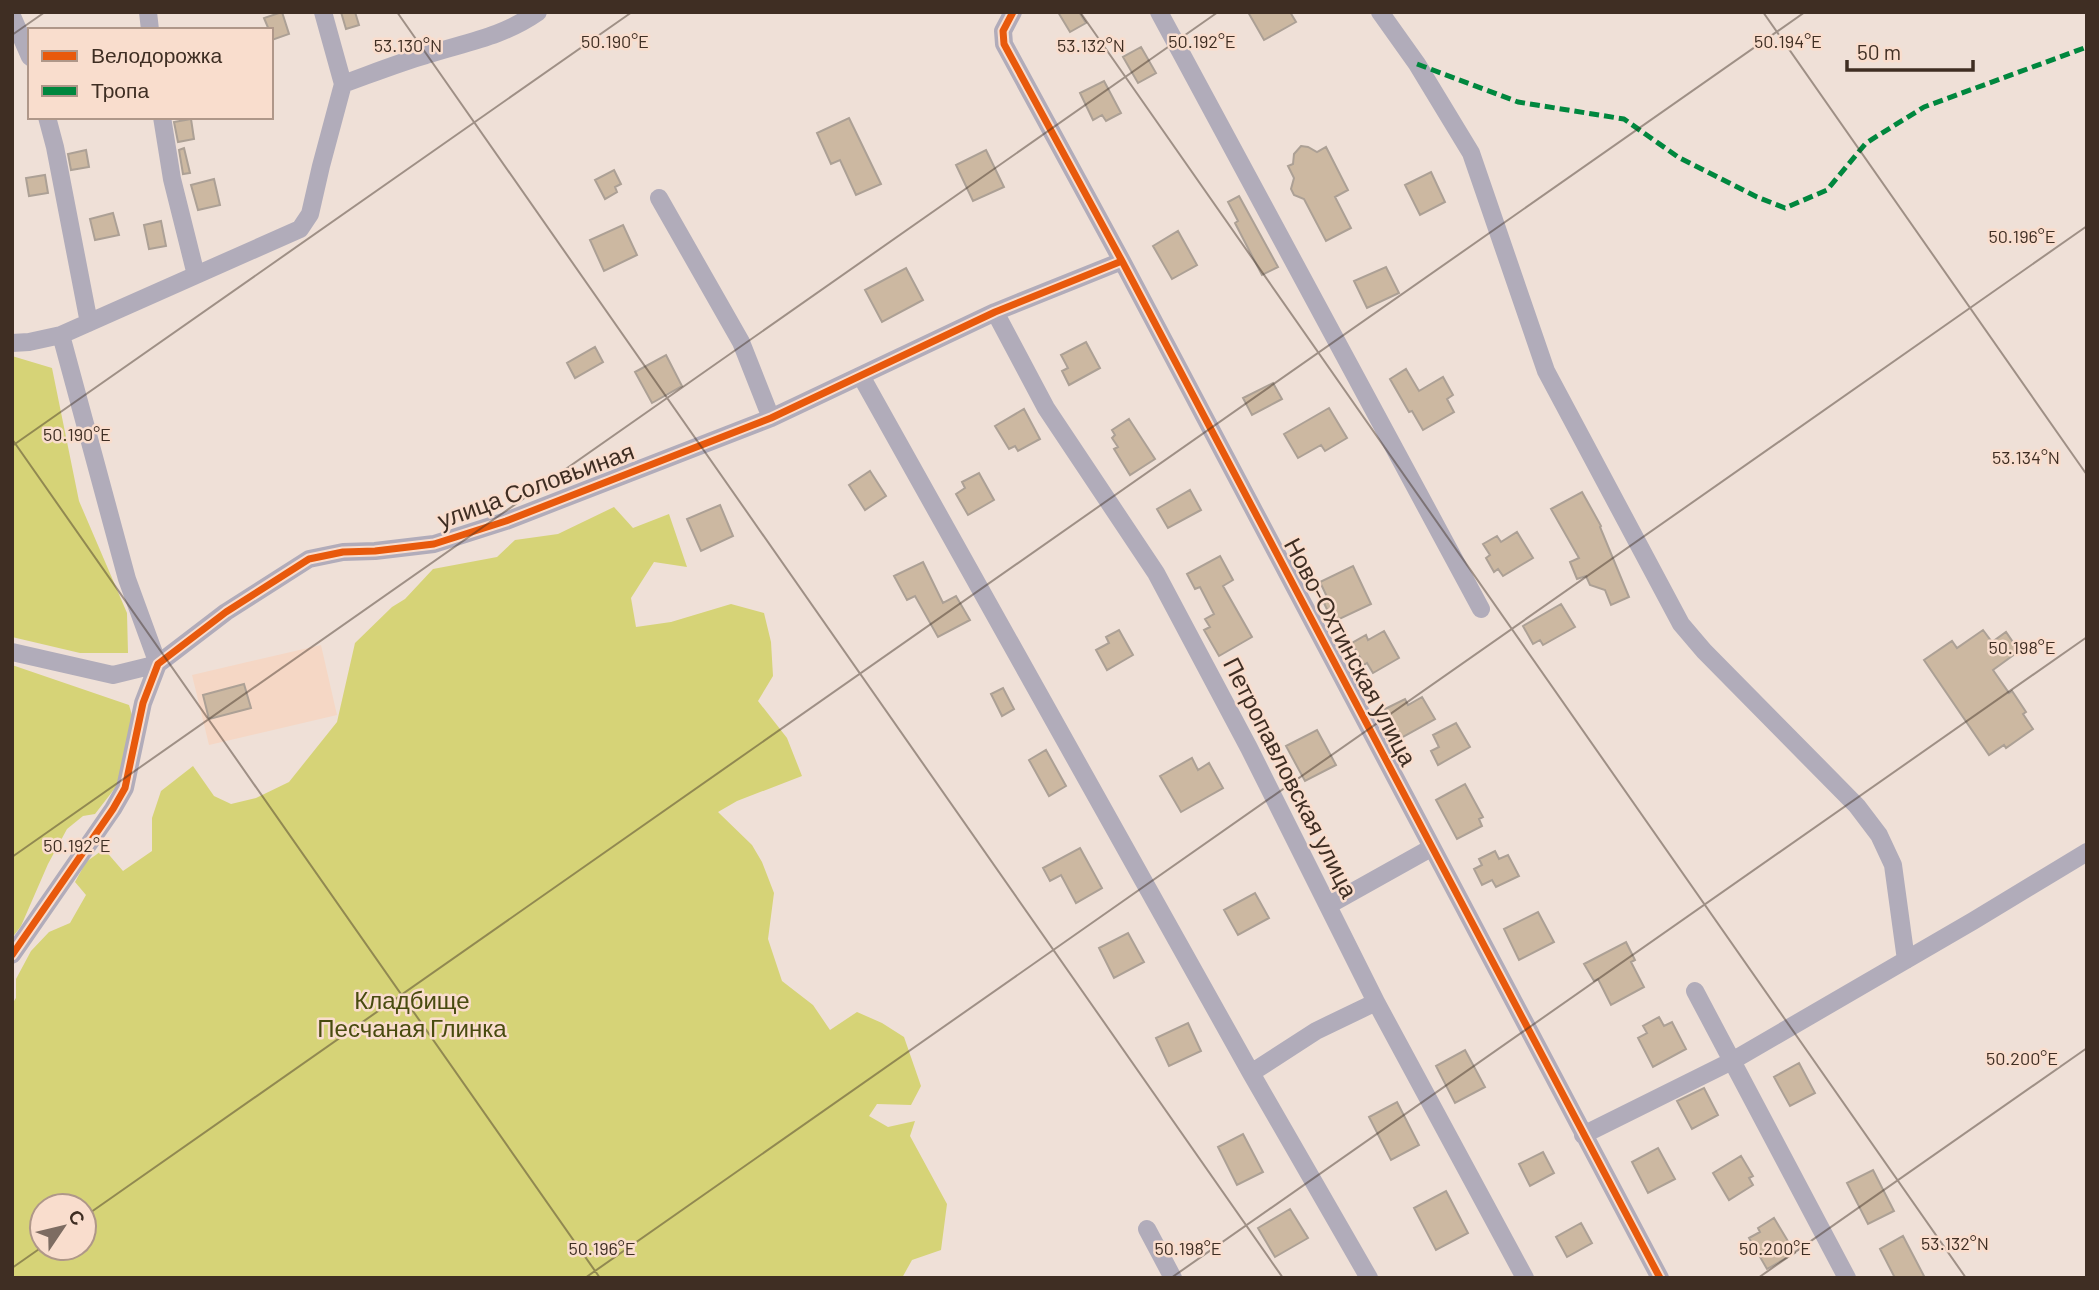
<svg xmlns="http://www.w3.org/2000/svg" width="2099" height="1290" viewBox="0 0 2099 1290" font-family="Barlow,sans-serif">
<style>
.built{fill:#f5d7c5}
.green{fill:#d6d377;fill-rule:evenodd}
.building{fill:#ccb8a1;stroke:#aca095;stroke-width:2}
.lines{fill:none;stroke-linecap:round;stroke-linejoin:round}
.minor{stroke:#b1acba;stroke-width:18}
.quiet{stroke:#00873e;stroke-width:5;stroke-dasharray:10 5;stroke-linecap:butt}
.cycleway-casing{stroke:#f9ddcd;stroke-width:11}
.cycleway{stroke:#e8590c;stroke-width:7}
.ticks{fill:none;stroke:#3f2e23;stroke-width:2;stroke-opacity:0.45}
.labels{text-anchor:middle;stroke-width:5;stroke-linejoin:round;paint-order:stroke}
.street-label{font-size:24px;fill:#3f2e23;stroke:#f9ddcd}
.park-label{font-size:24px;fill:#484b0f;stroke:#f9ddcd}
.ticks-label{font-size:18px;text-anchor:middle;fill:#3f2e23;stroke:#f9ddcd;stroke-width:5;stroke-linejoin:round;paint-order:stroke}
</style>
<rect width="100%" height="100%" fill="#efe0d7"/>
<path class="built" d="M321 645 337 715 209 745 192 675Z"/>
<path class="green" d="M12 356 52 368 79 501 127 613 128 653H80L12 637Z
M614 507 633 528 669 514 687 567 654 562 631 598 636 627 671 622 731 604 764 613 771 642 773 676 758 701 787 738 802 776 737 801 718 812 752 845 762 862 774 893 768 939 782 981 813 1005 830 1030 857 1012 882 1023 904 1037 921 1086 911 1105 877 1104 869 1116 888 1127 915 1121 910 1136 947 1204 941 1250 912 1260 902 1278H12V1004L16 998V979L31 951 49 932 70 923 86 895 75 882 86 862 104 849 123 871 152 851V818L161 791 193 766 214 796 231 804 256 798 289 782 337 722 355 643 392 607 405 599 433 569 497 557 515 540 558 534ZM42 1206H84V1248H42Z
M12 665 129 705 134 722 122 779 95 814 83 816 67 829 48 864 21 926 12 938Z"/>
<path class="building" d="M282 12 289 34 272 40 271 30H269L264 18Z
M341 12H355L359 25 346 29Z
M1058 12H1079L1086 23 1070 32Z
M1248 12H1290L1296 22 1264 40Z
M1141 47 1156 73 1138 83 1123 57Z
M1104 81 1121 113 1106 121 1102 115 1093 120 1080 93Z
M849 118 881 184 856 195 840 160 831 164 817 133Z
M191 119 194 139 178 142 174 122Z
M1301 146 1308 147 1317 152 1326 147 1348 190 1335 197 1351 228 1326 241 1304 199 1294 195 1291 189 1294 178 1288 166 1293 164 1294 154Z
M184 148 190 173 183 174 179 150Z
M86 150 89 167 71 170 68 154Z
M986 150 1004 187 973 201 956 165Z
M614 170 621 184 615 187 617 192 605 199 595 180Z
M1431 172 1445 202 1420 215 1405 185Z
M45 175 48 193 29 196 26 178Z
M214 179 220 205 198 210 191 185Z
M1239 196 1278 267 1262 275 1235 223 1238 221 1228 202Z
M113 213 119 235 95 240 90 219Z
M161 221 166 246 149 249 144 225Z
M623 225 637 255 604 271 590 240Z
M1178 231 1197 265 1172 279 1153 246Z
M1386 267 1399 293 1367 308 1354 281Z
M906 268 923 300 882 322 865 290Z
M1086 342 1100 368 1069 385 1062 371 1068 368 1061 355Z
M595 347 603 362 575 378 567 363Z
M666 355 682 386 652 403 635 372Z
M1406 369 1419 391 1443 377 1453 395 1447 399 1454 412 1423 430 1412 411 1409 412 1390 379Z
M1273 383 1282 399 1252 415 1243 398Z
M1329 408 1347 438 1325 451 1321 445 1298 458 1284 434Z
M1024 409 1040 439 1018 451 1015 446 1009 449 995 426Z
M1129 419 1155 459 1130 475 1114 449 1118 447 1112 438 1115 435 1112 430Z
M870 471 886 496 865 510 849 485Z
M979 473 994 500 968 515 956 494 965 488 962 482Z
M1190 490 1201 510 1168 528 1157 509Z
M1582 492 1601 526 1600 527 1629 597 1611 605 1605 590 1590 585 1586 576 1577 579 1570 562 1579 558 1551 509Z
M720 505 733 536 701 551 687 519Z
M1517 532 1533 558 1503 576 1498 569 1494 572 1486 558 1490 555 1483 544 1497 536 1501 542Z
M1220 556 1233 580 1223 586 1252 637 1219 656 1204 630 1210 627 1205 619 1214 614 1200 587 1195 589 1187 574Z
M923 562 943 603 956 596 970 620 938 637 915 596 907 600 894 576Z
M1353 566 1371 604 1333 622 1323 601 1328 599 1320 582Z
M1561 604 1575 627 1543 645 1540 640 1533 644 1523 626Z
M1119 630 1133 655 1107 670 1096 650 1109 643 1106 637Z
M1983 630 1992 642 2006 632 2019 651 1993 670 2009 693 2012 691 2026 712 2023 714 2033 729 2006 748 2004 745 1989 755 1924 660 1952 641 1957 648Z
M1384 631 1399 658 1373 673 1367 663 1364 665 1352 643 1366 635 1368 640Z
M244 684 251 708 209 719 203 695Z
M1003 688 1014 709 1002 716 991 694Z
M1422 697 1435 719 1390 744 1383 729 1393 723 1385 709 1405 699 1408 705Z
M1456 723 1470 747 1438 765 1431 751 1439 747 1433 735Z
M1317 730 1336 765 1305 781 1286 746Z
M1046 750 1066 786 1049 796 1029 760Z
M1192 758 1198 770 1209 763 1223 788 1181 812 1160 776Z
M1465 784 1483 817 1479 819 1482 826 1457 839 1436 800Z
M1080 848 1102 888 1076 903 1061 875 1050 881 1043 868Z
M1495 851 1499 859 1508 855 1519 876 1496 887 1492 880 1482 885 1474 869 1482 865 1479 859Z
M1255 893 1269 918 1238 935 1224 910Z
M1538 912 1554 942 1519 960 1504 929Z
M1128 933 1144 962 1114 978 1099 948Z
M1626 942 1635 960 1631 962 1644 987 1611 1005 1598 979 1594 981 1584 964Z
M1659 1017 1664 1026 1672 1022 1686 1049 1653 1067 1638 1038 1647 1033 1643 1026Z
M1188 1023 1201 1051 1169 1066 1156 1038Z
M1465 1050 1485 1087 1455 1103 1436 1066Z
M1799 1063 1815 1093 1790 1106 1774 1077Z
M1704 1088 1718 1115 1692 1129 1677 1101Z
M1397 1102 1419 1145 1391 1160 1369 1117Z
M1243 1134 1263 1172 1237 1185 1218 1147Z
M1658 1148 1675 1179 1648 1193 1632 1162Z
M1543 1152 1554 1173 1530 1186 1519 1164Z
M1741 1156 1753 1176 1749 1178 1753 1185 1729 1200 1713 1173Z
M1873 1170 1894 1211 1868 1224 1847 1183Z
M1446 1191 1468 1233 1436 1250 1414 1208Z
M1290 1209 1308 1238 1275 1257 1258 1228Z
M1774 1218 1795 1253 1767 1269 1749 1238 1760 1232 1758 1228Z
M1581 1223 1592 1243 1567 1257 1556 1237Z
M1903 1236 1925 1278H1895L1880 1249Z"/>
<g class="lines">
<path class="minor" d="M148 12 150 30
M1013 12 1003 31 1004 44 1122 261 1660 1278
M1159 12 1481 609
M1380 12 1417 64 1471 153 1546 371 1681 624 1704 651 1857 806 1879 835 1893 865 1906 960
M12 16 30 57
M343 84C371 74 398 63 426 55 467 42 502 37 538 12
M47 117 55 147 89 323
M162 117 172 179 196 275
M659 198 741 342 771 418
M995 312 1046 408 1156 573 1249 748 1376 1002 1525 1278
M61 335 127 579 158 664
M12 343 29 342 61 335 300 229 310 214 321 166 343 84 323 12
M861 376 1251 1073 1369 1278
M12 652 113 675 158 664
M1329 905 1431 848
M12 955 113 809 125 788 143 703 158 664 226 612 309 559 343 552 375 551 434 544 506 521 771 418 995 312 1122 261
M1695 991 1847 1278
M1251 1073 1316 1031 1376 1002
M1583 1135 1732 1061 1973 921 2087 852
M1147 1229 1173 1278"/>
<path class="quiet" d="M1417 64 1518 102 1624 119 1678 157 1757 197 1785 208 1827 190 1866 143 1924 107 2087 47"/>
<defs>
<path id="cycleway" d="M1013 12 1003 31 1004 44 1122 261 1660 1278
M12 955 113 809 125 788 143 703 158 664 226 612 309 559 343 552 375 551 434 544 506 521 771 418 995 312 1122 261"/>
</defs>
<use href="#cycleway" class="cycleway-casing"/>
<use href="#cycleway" class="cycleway"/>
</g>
<path class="ticks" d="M397 12 1283 1278M1080 12 1966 1278M1763 12 2087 475M12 35 45 12M12 439 600 1278M12 446 632 12M12 857 1218 12M84 1217 1805 12M12 1268 42 1247M585 1278 2087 226M1171 1278 2087 637M1758 1278 2087 1048"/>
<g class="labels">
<g class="street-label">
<text transform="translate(536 486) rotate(-20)" y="8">улица Соловьиная</text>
<text transform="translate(1350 652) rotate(62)" y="8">Ново-Охтинская улица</text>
<text transform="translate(1290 778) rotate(63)" y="8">Петропавловская улица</text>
</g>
<g class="park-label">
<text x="412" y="1009">Кладбище<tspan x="412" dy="28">Песчаная Глинка</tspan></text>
</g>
</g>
<g class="ticks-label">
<text x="615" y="48">50.190°E</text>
<text x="1202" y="48">50.192°E</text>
<text x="1788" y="48">50.194°E</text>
<text x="408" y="52">53.130°N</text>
<text x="1091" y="52">53.132°N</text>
<text x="2022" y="243">50.196°E</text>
<text x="77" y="441">50.190°E</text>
<text x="2026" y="464">53.134°N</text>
<text x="2022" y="654">50.198°E</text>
<text x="77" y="852">50.192°E</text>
<text x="2022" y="1065">50.200°E</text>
<text x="1955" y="1250">53.132°N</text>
<text x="602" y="1255">50.196°E</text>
<text x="1188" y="1255">50.198°E</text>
<text x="1775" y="1255">50.200°E</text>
</g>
<rect width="2099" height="1290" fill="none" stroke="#3f2e23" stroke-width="28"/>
<rect x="28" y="28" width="245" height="91" fill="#f9ddcd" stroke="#af9789" stroke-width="2"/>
<rect x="42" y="51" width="35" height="10" fill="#e8590c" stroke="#af9789" stroke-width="2"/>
<text x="91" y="63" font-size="21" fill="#3f2e23">Велодорожка</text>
<rect x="42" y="86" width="35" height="10" fill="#00873e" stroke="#af9789" stroke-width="2"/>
<text x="91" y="98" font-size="21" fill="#3f2e23">Тропа</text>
<g transform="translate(63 1227) rotate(55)"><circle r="33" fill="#f9ddcd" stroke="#af9789" stroke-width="2"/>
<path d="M0-5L12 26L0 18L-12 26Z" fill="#7d6c62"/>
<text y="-10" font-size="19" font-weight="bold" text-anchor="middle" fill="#3f2e23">С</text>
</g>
<path d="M1847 60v10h126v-10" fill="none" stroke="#3f2e23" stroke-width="3.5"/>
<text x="1857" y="60" font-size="21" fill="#3f2e23" stroke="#f9ddcd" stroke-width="5" paint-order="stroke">50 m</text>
</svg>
